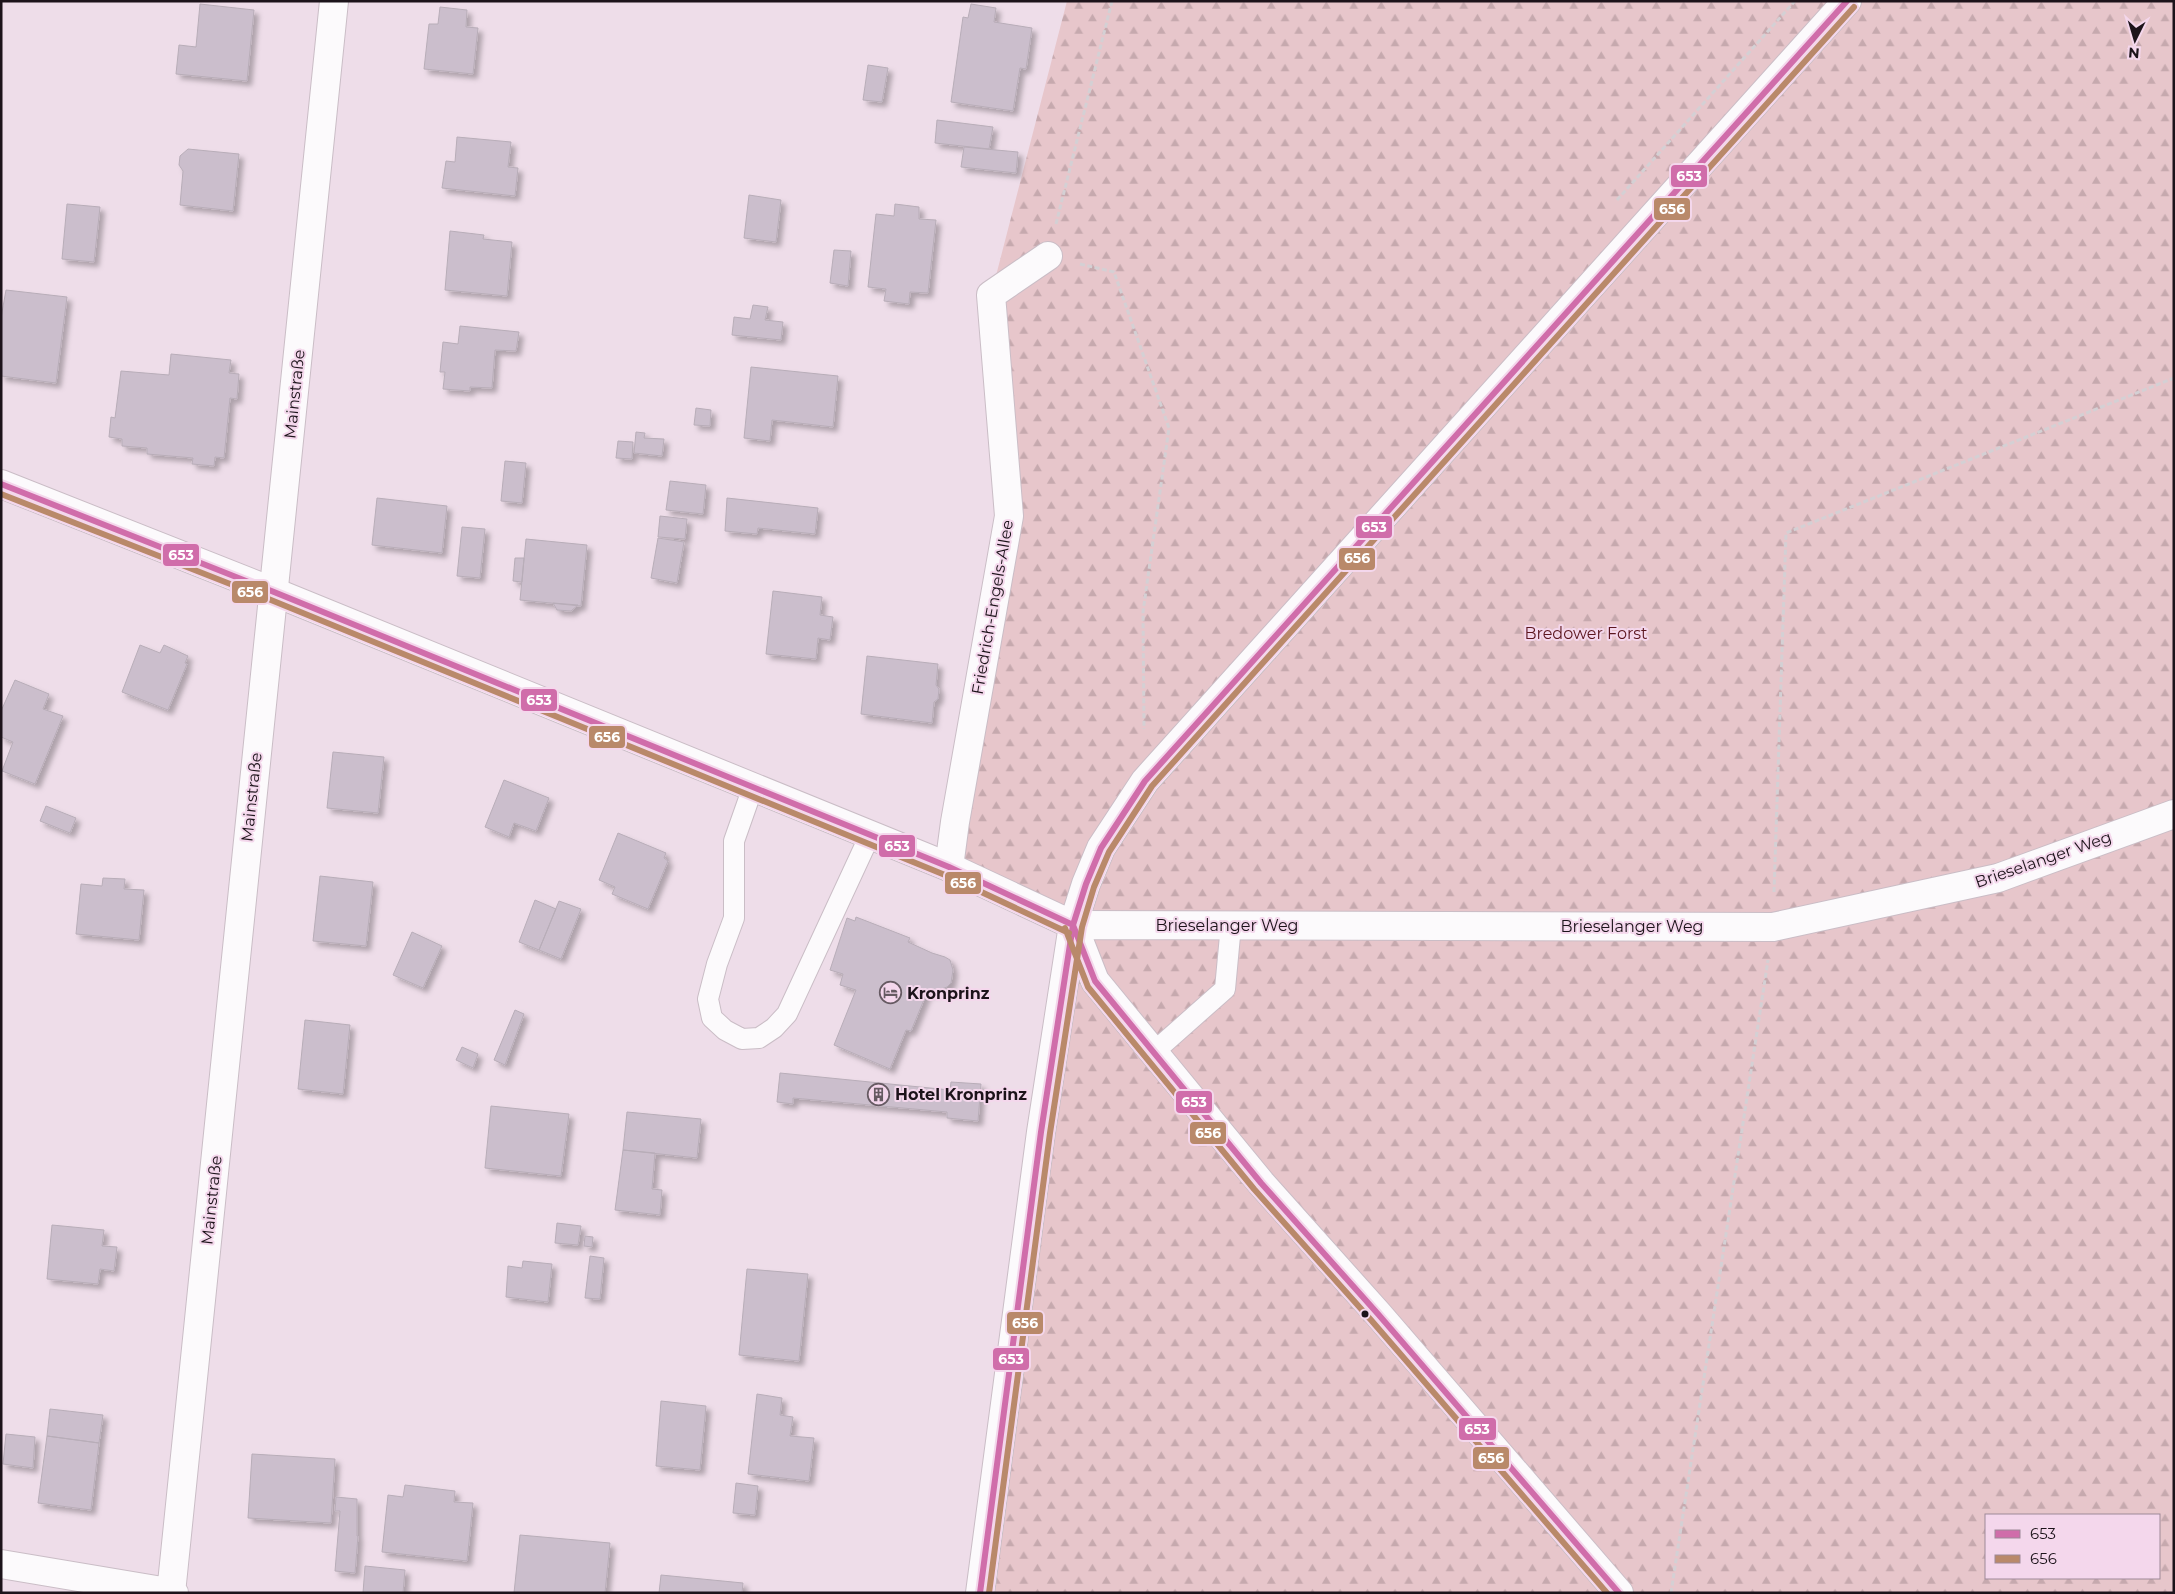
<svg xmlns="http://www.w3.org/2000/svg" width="2175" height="1594" viewBox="0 0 2175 1594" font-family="Montserrat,sans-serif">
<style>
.forest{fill:url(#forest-firs);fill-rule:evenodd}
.building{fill:#cbbecc;stroke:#b8adb8;filter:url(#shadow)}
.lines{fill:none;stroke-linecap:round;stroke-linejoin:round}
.service-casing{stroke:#cabdc6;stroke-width:22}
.minor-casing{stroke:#cabdc6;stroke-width:30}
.tertiary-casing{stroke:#cabdc6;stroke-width:30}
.path{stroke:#d4d0d4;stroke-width:3;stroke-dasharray:5 2.5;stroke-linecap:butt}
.service{stroke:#fcfafc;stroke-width:20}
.minor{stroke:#fcfafc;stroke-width:28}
.tertiary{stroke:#fcfafc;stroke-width:28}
.bus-1-casing{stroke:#f4d7ec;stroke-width:10}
.bus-2-casing{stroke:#f4d7ec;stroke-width:10}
.bus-1{stroke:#d06daa;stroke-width:6}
.bus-2{stroke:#b9896a;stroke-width:6}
.bus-dot{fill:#1c131a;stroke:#f4d7ec;stroke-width:2}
.labels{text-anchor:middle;stroke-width:4;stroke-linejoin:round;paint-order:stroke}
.street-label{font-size:16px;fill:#1c131a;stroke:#f4d7ec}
.park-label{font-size:16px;fill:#5c161e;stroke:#f4d7ec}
.poi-label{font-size:16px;font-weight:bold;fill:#1c131a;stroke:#f4d7ec;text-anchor:start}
.line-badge{stroke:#f4d7ec;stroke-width:2}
.badge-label{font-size:14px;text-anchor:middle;font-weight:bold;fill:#fff}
</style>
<defs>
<pattern id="forest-firs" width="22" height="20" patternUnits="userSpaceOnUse" patternTransform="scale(1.25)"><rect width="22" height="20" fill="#e7c6cb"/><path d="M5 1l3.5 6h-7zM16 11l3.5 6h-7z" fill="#c6a9ae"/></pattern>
<filter id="shadow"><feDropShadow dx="4.5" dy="4.5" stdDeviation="2.5" flood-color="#0004"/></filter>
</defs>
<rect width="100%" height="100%" fill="#eedde9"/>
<path class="forest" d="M1067 1H2174V1593H994L1073 925 949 867 1009 516 991 295ZM1986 1515H2159V1578H1986Z"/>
<path class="building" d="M200 4 254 10 247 81 176 74 179 45 196 47Z
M971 4 996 8 994 22 1032 28 1026 69 1020 68 1013 111 951 102 963 17 968 18Z
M440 7 467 10 466 27 478 28 473 74 424 69 429 24H438Z
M868 65 888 68 882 102 863 100Z
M937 120 993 127 989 149 935 143Z
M457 137 511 142 508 167 518 168 515 196 442 188 446 161 455 162Z
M964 147 1018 152 1016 173 961 167Z
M188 149 239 154 233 211 180 205 183 171 179 165 180 156Z
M749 195 781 200 776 242 744 238Z
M67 204 100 207 94 262 62 259Z
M895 204 919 207V219L936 220 928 293 910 292 909 304 884 301 886 289 868 287 876 214 894 216Z
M450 231 484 235 483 239 512 242 507 296 445 290Z
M834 250 851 251 848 286 830 283Z
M6 290 67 297 56 383 1 376V318Z
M753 305 768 307 765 320 783 322 781 340 732 335 734 317 750 319Z
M460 326 519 332 516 351 495 350 492 388 470 387V391L443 389 445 372H440L443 342 458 344Z
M171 354 231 360 229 373 239 374 237 399 230 398 224 458 215 457 214 466 192 464 193 458 147 454V448L122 446V439L109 437 111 417 115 418 121 371 169 375Z
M751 367 838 376 833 427 772 420 770 441 744 438Z
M696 408 711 410 710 426 694 425Z
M636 432 645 433 644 438 664 439 662 456 634 453Z
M618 441 633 442 632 459 616 458Z
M505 461 526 463 522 503 501 501Z
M670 481 706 485 703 514 666 510Z
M377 498 447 506 442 553 372 545Z
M727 498 818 508 815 534 758 528 757 534 725 531Z
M660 516 687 519 685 539 658 537Z
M462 527 485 529 480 578 457 576Z
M658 538 684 542 677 583 651 578Z
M526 539 587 545 581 606 520 600Z
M515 558H524L522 582 513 581Z
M773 591 822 597 820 615 833 617 830 640 818 638 816 659 766 654Z
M553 603 578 605 571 611 557 610Z
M140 645 160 653 164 645 188 656 185 663 187 664 168 710 122 692Z
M867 656 938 664 936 685 939 689 938 699 934 702 932 723 861 714Z
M15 680 49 694 43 709 63 716 35 784 2 771 13 742 1 737V711Z
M333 752 384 757 378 813 327 808Z
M504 780 549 798 536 831 514 823 509 837 485 827Z
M46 806 76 818 70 833 40 821Z
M618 833 666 853 664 858 668 861 648 909 612 894 615 887 599 880Z
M320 876 373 882 366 946 313 941Z
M103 878 125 879 124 889 144 890 139 940 76 934 81 884 102 886Z
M535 900 556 909 539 950 519 942Z
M559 901 581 909 561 959 539 950Z
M856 917 910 938 908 942 932 953 945 957 950 960 953 970 951 983 947 987 931 993 928 990 911 1031 906 1030 890 1069 834 1045 856 990 840 985 843 974 830 970 847 918 855 921Z
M412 932 442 946 423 988 393 975Z
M515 1010 524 1014 505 1065 494 1060Z
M305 1020 350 1025 343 1094 298 1089Z
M462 1047 478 1054 473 1068 456 1060Z
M780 1073 950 1090 951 1082 981 1084 978 1121 947 1118V1112L793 1098V1104L777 1102Z
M491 1106 569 1114 561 1176 485 1168Z
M627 1112 701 1119 697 1158 623 1150Z
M623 1150 655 1153 652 1189 662 1190 660 1215 615 1210Z
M557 1223 581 1226 578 1245 555 1243Z
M52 1225 104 1230 102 1246 117 1247 114 1271 100 1269 98 1284 47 1279Z
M585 1236 593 1237 592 1247 584 1246Z
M590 1256 604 1258 600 1299 585 1298Z
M523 1261 552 1264 548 1302 506 1297 508 1266 522 1268Z
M747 1269 808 1274 799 1361 739 1355Z
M757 1394 782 1398 780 1415 793 1417 790 1436 814 1438 809 1481 748 1474Z
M661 1401 706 1406 700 1470 656 1466Z
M50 1409 103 1415 99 1443 47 1436Z
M6 1434 35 1437 33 1468 3 1464Z
M47 1436 99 1443 91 1510 38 1503Z
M252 1454 335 1459 331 1523 248 1518Z
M736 1483 758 1486 755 1515 733 1513Z
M405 1485 455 1491 454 1502 473 1503 467 1561 382 1552 388 1495 403 1497Z
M336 1497 357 1499V1536H358L355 1573 335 1571 340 1511H335Z
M520 1535 610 1543 605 1593H514Z
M365 1566 405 1570 403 1593H363Z
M661 1575 743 1583 742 1593H659Z"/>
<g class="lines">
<defs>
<path id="service" d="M753 787 734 841V918L717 964 708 999 712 1018 725 1030 742 1039 759 1038 774 1028 787 1014 870 835
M1155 1051 1225 989 1231 925"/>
<path id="minor" d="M949 867 955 822 1009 516 991 295 1048 256
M1 1564 174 1593
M171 1593 334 1
M1619 1593 1378 1314 1261 1183 1095 981 1073 925 1773 927 1998 878 2174 814"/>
<path id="tertiary" d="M1 484 274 592 949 867 1073 925
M980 1593 1041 1132 1073 925 1086 884 1101 848 1145 781 1847 1"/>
</defs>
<use href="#service" class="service-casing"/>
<use href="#minor" class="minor-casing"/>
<use href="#tertiary" class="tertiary-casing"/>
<path class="path" d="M1617 200 1795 1
M1056 224 1112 1
M1080 264 1114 272 1169 428 1143 612 1144 729
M1774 892 1786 533 2174 378
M1671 1593 1768 960"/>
<use href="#service" class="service"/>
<use href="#minor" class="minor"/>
<use href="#tertiary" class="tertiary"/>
<defs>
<path id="bus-1" d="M1 484 274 592 949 867 1073 925
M1073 925 1095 981 1261 1183 1378 1314 1619 1593
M980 1593 1041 1132 1073 925 1086 884 1101 848 1145 781 1847 1"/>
<path id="bus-2" d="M1 494 271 600 945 875 1069 933
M1065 928 1088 987 1254 1189 1371 1320 1607 1593
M989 1593 1050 1133 1082 927 1094 887 1109 852 1152 786 1854 7"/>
</defs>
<use href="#bus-1" class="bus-1-casing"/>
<use href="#bus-2" class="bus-2-casing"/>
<use href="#bus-1" class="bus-1"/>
<use href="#bus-2" class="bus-2"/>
</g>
<defs>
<symbol id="hotel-ring" viewBox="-11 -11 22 22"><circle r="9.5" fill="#f4d7ec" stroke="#665a62" stroke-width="1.5"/><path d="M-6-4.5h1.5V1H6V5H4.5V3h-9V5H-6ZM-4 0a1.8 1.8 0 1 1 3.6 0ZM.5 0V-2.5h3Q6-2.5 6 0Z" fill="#665a62"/></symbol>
<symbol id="building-ring" viewBox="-11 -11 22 22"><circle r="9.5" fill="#f4d7ec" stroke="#665a62" stroke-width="1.5"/><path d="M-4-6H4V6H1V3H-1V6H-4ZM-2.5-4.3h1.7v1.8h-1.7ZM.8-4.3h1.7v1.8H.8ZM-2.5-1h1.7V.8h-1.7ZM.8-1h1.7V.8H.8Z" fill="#665a62"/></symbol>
</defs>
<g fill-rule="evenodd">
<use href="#hotel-ring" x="878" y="980" width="25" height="25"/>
<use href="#building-ring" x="866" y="1082" width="25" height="25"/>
</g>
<circle class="bus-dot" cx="1365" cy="1314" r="4.5"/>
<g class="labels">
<g class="street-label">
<text transform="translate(294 394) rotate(-84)" y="6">Mainstraße</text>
<text transform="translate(992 607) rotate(-80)" y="6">Friedrich-Engels-Allee</text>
<text transform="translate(251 797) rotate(-84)" y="6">Mainstraße</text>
<text transform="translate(2043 859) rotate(-19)" y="6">Brieselanger Weg</text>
<text x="1227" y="931">Brieselanger Weg</text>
<text x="1632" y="932">Brieselanger Weg</text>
<text transform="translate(211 1200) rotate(-84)" y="6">Mainstraße</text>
</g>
<g class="park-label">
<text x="1586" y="639">Bredower Forst</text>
</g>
<g class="poi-label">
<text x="907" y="999">Kronprinz</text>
<text x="895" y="1100">Hotel Kronprinz</text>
</g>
</g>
<g class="line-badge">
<rect x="1670" y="164" width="38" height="24" rx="5" fill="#d06daa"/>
<rect x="1653" y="197" width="38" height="24" rx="5" fill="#b9896a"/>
<rect x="1355" y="515" width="38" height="24" rx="5" fill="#d06daa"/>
<rect x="162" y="543" width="38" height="24" rx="5" fill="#d06daa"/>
<rect x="1338" y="547" width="38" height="24" rx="5" fill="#b9896a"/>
<rect x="231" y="580" width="38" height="24" rx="5" fill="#b9896a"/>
<rect x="520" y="688" width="38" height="24" rx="5" fill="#d06daa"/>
<rect x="588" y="725" width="38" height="24" rx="5" fill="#b9896a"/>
<rect x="878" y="834" width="38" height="24" rx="5" fill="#d06daa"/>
<rect x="944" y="871" width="38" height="24" rx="5" fill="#b9896a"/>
<rect x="1175" y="1090" width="38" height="24" rx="5" fill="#d06daa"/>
<rect x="1189" y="1121" width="38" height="24" rx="5" fill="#b9896a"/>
<rect x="1006" y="1311" width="38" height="24" rx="5" fill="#b9896a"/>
<rect x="992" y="1347" width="38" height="24" rx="5" fill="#d06daa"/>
<rect x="1458" y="1417" width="39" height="24" rx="5" fill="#d06daa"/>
<rect x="1472" y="1446" width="38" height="24" rx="5" fill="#b9896a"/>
</g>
<g class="badge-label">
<text x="1689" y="181">653</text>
<text x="1672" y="214">656</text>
<text x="1374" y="532">653</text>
<text x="181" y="560">653</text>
<text x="1357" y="563">656</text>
<text x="250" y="597">656</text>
<text x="539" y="705">653</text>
<text x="607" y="742">656</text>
<text x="897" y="851">653</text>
<text x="963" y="888">656</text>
<text x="1194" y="1107">653</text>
<text x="1208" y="1138">656</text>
<text x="1025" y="1328">656</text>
<text x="1011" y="1364">653</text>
<text x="1477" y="1434">653</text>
<text x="1491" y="1463">656</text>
</g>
<rect width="2175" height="1594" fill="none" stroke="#1c131a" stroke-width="5"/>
<rect x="1985" y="1514" width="175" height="65" fill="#f4d7ec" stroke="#9e8998"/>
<rect x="1995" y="1530" width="25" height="8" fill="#d06daa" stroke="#9e8998"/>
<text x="2030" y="1539" font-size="15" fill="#1c131a">653</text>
<rect x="1995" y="1555" width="25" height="8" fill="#b9896a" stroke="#9e8998"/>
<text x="2030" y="1564" font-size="15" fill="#1c131a">656</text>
<g transform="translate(2135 40) rotate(185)" stroke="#f4d7ec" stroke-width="4" paint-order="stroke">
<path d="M0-4L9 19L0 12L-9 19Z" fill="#1c131a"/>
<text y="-8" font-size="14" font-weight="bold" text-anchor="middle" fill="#1c131a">N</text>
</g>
</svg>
